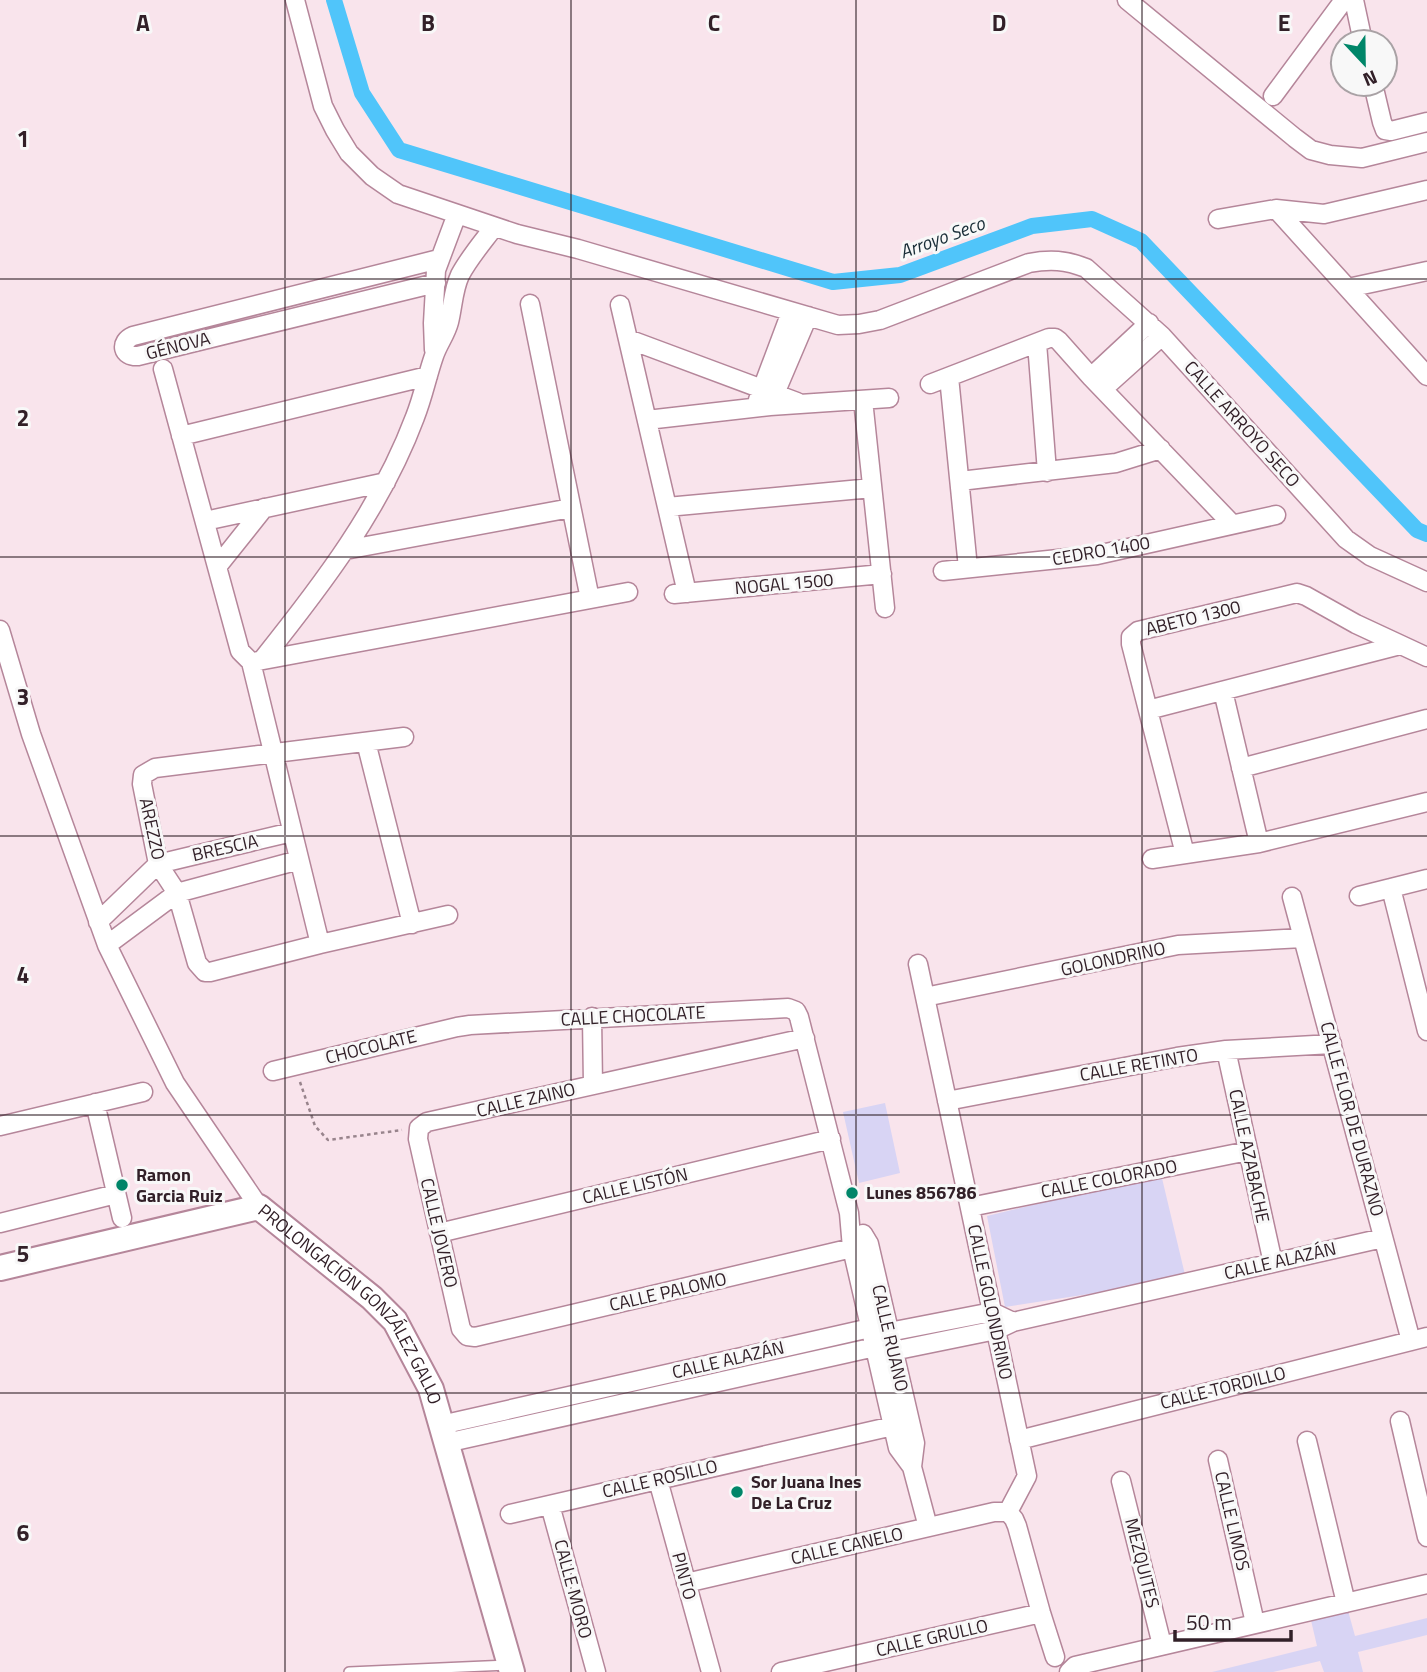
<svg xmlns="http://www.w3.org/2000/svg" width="1427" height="1672" viewBox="0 0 1427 1672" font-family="'Titillium Web',sans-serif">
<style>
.green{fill:#d8d4f4}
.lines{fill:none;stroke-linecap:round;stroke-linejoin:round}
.canal{stroke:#50c5fa;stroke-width:16}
.lane-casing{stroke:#b5869a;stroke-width:12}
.street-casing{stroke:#b5869a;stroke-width:21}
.secondary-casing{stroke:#b5869a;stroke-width:28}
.path{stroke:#98848c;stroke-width:2.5;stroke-dasharray:3.5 3.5;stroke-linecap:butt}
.lane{stroke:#fff;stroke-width:9}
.street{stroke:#fff;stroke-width:18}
.secondary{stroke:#fff;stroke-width:24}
.grid{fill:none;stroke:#322028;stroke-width:2;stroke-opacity:0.55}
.poi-dot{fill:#008669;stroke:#f8f8f8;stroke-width:2.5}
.labels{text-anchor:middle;stroke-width:6;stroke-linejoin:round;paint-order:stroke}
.street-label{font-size:18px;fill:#322028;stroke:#f8f8f8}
.poi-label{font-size:18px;font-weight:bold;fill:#322028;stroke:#f8f8f8;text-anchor:start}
.water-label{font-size:19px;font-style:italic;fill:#192d37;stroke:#f8f8f8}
.grid-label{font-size:23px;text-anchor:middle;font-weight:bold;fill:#322028;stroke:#f8f8f8;stroke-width:6;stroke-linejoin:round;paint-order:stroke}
</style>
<rect width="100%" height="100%" fill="#f9e4ec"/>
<path class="green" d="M885 1103 900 1173 859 1183 843 1112Z
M1161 1174 1186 1279 1005 1307 987 1216Z
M1347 1607 1355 1636 1427 1618V1635L1358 1652 1363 1672H1324L1320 1661 1273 1672H1212L1317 1646 1310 1616Z"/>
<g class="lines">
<path class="canal" d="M334 0 362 93 399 150 833 282 900 275 1032 226 1092 219 1141 241 1417 530 1427 534"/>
<defs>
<path id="lane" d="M349 1672 508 1665"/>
<path id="street" d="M295 0 323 106 335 130 349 153 372 176 398 194 517 234 578 249 838 325 859 324 880 320 1029 263C1050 259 1066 260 1086 268L1162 336 1346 539 1370 556 1427 582
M1127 0 1295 138 1311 150 1330 155 1362 158 1427 142
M1354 0 1363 42
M1373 84 1382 122 1385 130 1391 131 1427 122
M1273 96 1344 0
M1276 209 1427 376
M1218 219 1276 209 1324 214 1427 190
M436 283 138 356C122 357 119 342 133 336L439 259
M1348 288 1427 271
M530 304 590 599
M620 305 687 593
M628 339 797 402
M1037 343 1047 472
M434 350 433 323 436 270 457 214
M163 369 240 651 251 662 320 944
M949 377 968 568
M1091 377 1149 323
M930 384 1049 338H1055L1059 341 1091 377 1232 524
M1103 389 1162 336
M758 400 791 312
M863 400 885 608
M771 403 808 316
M647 420 770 406 889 398
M181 436 428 376
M960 481 1116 463 1161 449
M667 507 872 488
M205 521 386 482
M345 550 571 508
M217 567 264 508
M943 571 1097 555 1276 515
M674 594 882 574
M0 630 31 734 107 945 175 1083 259 1207
M262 660C322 585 381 508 415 417 423 397 427 376 434 356 438 344 446 334 449 322 453 306 453 290 460 275 469 258 482 243 494 227
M258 661 628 592
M1223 691 1259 843
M1148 710 1400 645
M404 737 155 768 143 775 142 784 158 864 177 893 197 963 205 972H210L320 944 448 915
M366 742 412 924
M1241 768 1427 719
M1185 854 1131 644V637L1138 631 1297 593 1306 596 1356 624 1427 657
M1152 859 1259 843 1427 802
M1391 888 1427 1031
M1359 896 1427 879
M1292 897 1411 1341
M98 922 158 864 292 832
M107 945 177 893 299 860
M918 964 1027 1476 1008 1512
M925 997 1178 945 1303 938
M592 1017 593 1085
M805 1038 427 1122 419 1128 418 1139 461 1329 467 1336 475 1337 869 1244
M1226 1050 1273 1263
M273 1071 457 1027 470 1025 788 1008 796 1011 799 1017 849 1213 852 1248 898 1448 912 1467
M947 1101 1177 1057 1226 1050 1332 1044
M95 1103 122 1218
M0 1126 143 1092
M970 1207 1248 1151
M0 1223 116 1194
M439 1233 831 1139
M863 1234 869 1244 915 1443 912 1467 928 1527
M1400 1421 1427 1537
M441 1425 870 1328 889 1332 992 1312 1013 1322
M1019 1440 1427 1337
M1307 1441 1346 1603
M446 1443 875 1347 893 1351 996 1330 1013 1322 1383 1238
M1218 1460 1255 1623
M658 1480 711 1672
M1121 1481 1162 1645
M550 1505 596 1672
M1008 1512 1014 1519 1017 1526 1041 1613 1055 1657
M510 1514 893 1426
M686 1583 994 1512H1008
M781 1672 1041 1613
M1069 1672 1075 1666 1427 1584"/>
<g id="secondary">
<path id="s1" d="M0 1268 259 1207 372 1298 395 1321 431 1389 512 1672"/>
</g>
</defs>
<use href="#lane" class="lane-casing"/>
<use href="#street" class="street-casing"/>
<use href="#secondary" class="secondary-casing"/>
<path class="path" d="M300 1082 315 1126 328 1140 402 1130"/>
<use href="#lane" class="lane"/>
<use href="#street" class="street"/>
<use href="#secondary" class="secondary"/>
</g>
<path class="grid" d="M285 0V1672M571 0V1672M856 0V1672M1142 0V1672M0 279H1427M0 557H1427M0 836H1427M0 1115H1427M0 1393H1427"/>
<g class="poi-dot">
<circle cx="122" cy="1185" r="7"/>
<circle cx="852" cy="1193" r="7"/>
<circle cx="737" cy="1492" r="7"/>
</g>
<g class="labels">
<g class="street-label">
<text transform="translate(178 346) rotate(-14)" y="6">GÉNOVA</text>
<text transform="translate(1242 424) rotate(48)" y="6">CALLE ARROYO SECO</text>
<text transform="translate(1101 551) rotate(-10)" y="6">CEDRO 1400</text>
<text transform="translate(784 584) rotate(-5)" y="6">NOGAL 1500</text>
<text transform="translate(1193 618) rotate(-14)" y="6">ABETO 1300</text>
<text transform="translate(152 829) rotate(78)" y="6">AREZZO</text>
<text transform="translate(225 848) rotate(-13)" y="6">BRESCIA</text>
<text transform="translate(1113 959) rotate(-12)" y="6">GOLONDRINO</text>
<text transform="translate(633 1016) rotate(-3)" y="6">CALLE CHOCOLATE</text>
<text transform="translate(371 1047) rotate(-14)" y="6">CHOCOLATE</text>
<text transform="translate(1139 1065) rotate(-10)" y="6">CALLE RETINTO</text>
<text transform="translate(526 1100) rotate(-13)" y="6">CALLE ZAINO</text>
<text transform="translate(1352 1119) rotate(75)" y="6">CALLE FLOR DE DURAZNO</text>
<text transform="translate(1249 1156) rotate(78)" y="6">CALLE AZABACHE</text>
<text transform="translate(1109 1179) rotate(-11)" y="6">CALLE COLORADO</text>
<text transform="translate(635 1186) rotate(-13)" y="6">CALLE LISTÓN</text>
<text transform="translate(439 1233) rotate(77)" y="6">CALLE JOVERO</text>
<text transform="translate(1280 1261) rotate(-13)" y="6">CALLE ALAZÁN</text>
<text transform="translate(668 1292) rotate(-13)" y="6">CALLE PALOMO</text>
<text transform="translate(990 1302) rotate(78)" y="6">CALLE GOLONDRINO</text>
<text dy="6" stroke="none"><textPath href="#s1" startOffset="402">PROLONGACIÓN GONZÁLEZ GALLO</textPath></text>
<text transform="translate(890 1338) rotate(77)" y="6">CALLE RUANO</text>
<text transform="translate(728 1360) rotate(-13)" y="6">CALLE ALAZÁN</text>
<text transform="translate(1223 1388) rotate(-14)" y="6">CALLE TORDILLO</text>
<text transform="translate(660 1479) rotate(-13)" y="6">CALLE ROSILLO</text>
<text transform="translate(1232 1521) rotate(77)" y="6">CALLE LIMOS</text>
<text transform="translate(847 1546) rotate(-13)" y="6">CALLE CANELO</text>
<text transform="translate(1142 1563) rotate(76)" y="6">MEZQUITES</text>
<text transform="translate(684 1576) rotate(75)" y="6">PINTO</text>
<text transform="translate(573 1589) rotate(75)" y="6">CALLE MORO</text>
<text transform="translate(932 1638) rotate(-13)" y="6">CALLE GRULLO</text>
</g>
<g class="poi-label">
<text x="136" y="1181">Ramon<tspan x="136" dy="21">Garcia Ruiz</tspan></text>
<text x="866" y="1199">Lunes 856786</text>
<text x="751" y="1488">Sor Juana Ines<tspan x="751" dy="21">De La Cruz</tspan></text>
</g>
<g class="water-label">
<text transform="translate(942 237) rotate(-20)" y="7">Arroyo Seco</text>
</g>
</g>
<g class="grid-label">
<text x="143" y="31">A</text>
<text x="428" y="31">B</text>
<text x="714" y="31">C</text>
<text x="999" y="31">D</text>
<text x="1284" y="31">E</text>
<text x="23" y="147">1</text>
<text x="23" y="426">2</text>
<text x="23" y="705">3</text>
<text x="23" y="983">4</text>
<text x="23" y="1262">5</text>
<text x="23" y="1541">6</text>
</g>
<g transform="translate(1364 63) rotate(158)"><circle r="33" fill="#f8f8f8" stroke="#a9a2a5" stroke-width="2"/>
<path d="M0-5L12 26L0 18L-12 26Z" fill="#008669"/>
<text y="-10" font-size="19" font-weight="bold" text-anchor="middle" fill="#322028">N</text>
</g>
<path d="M1175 1630v10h116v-10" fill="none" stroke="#322028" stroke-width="3.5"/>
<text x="1186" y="1630" font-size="21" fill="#322028" stroke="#f8f8f8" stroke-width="5" paint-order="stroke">50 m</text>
</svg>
